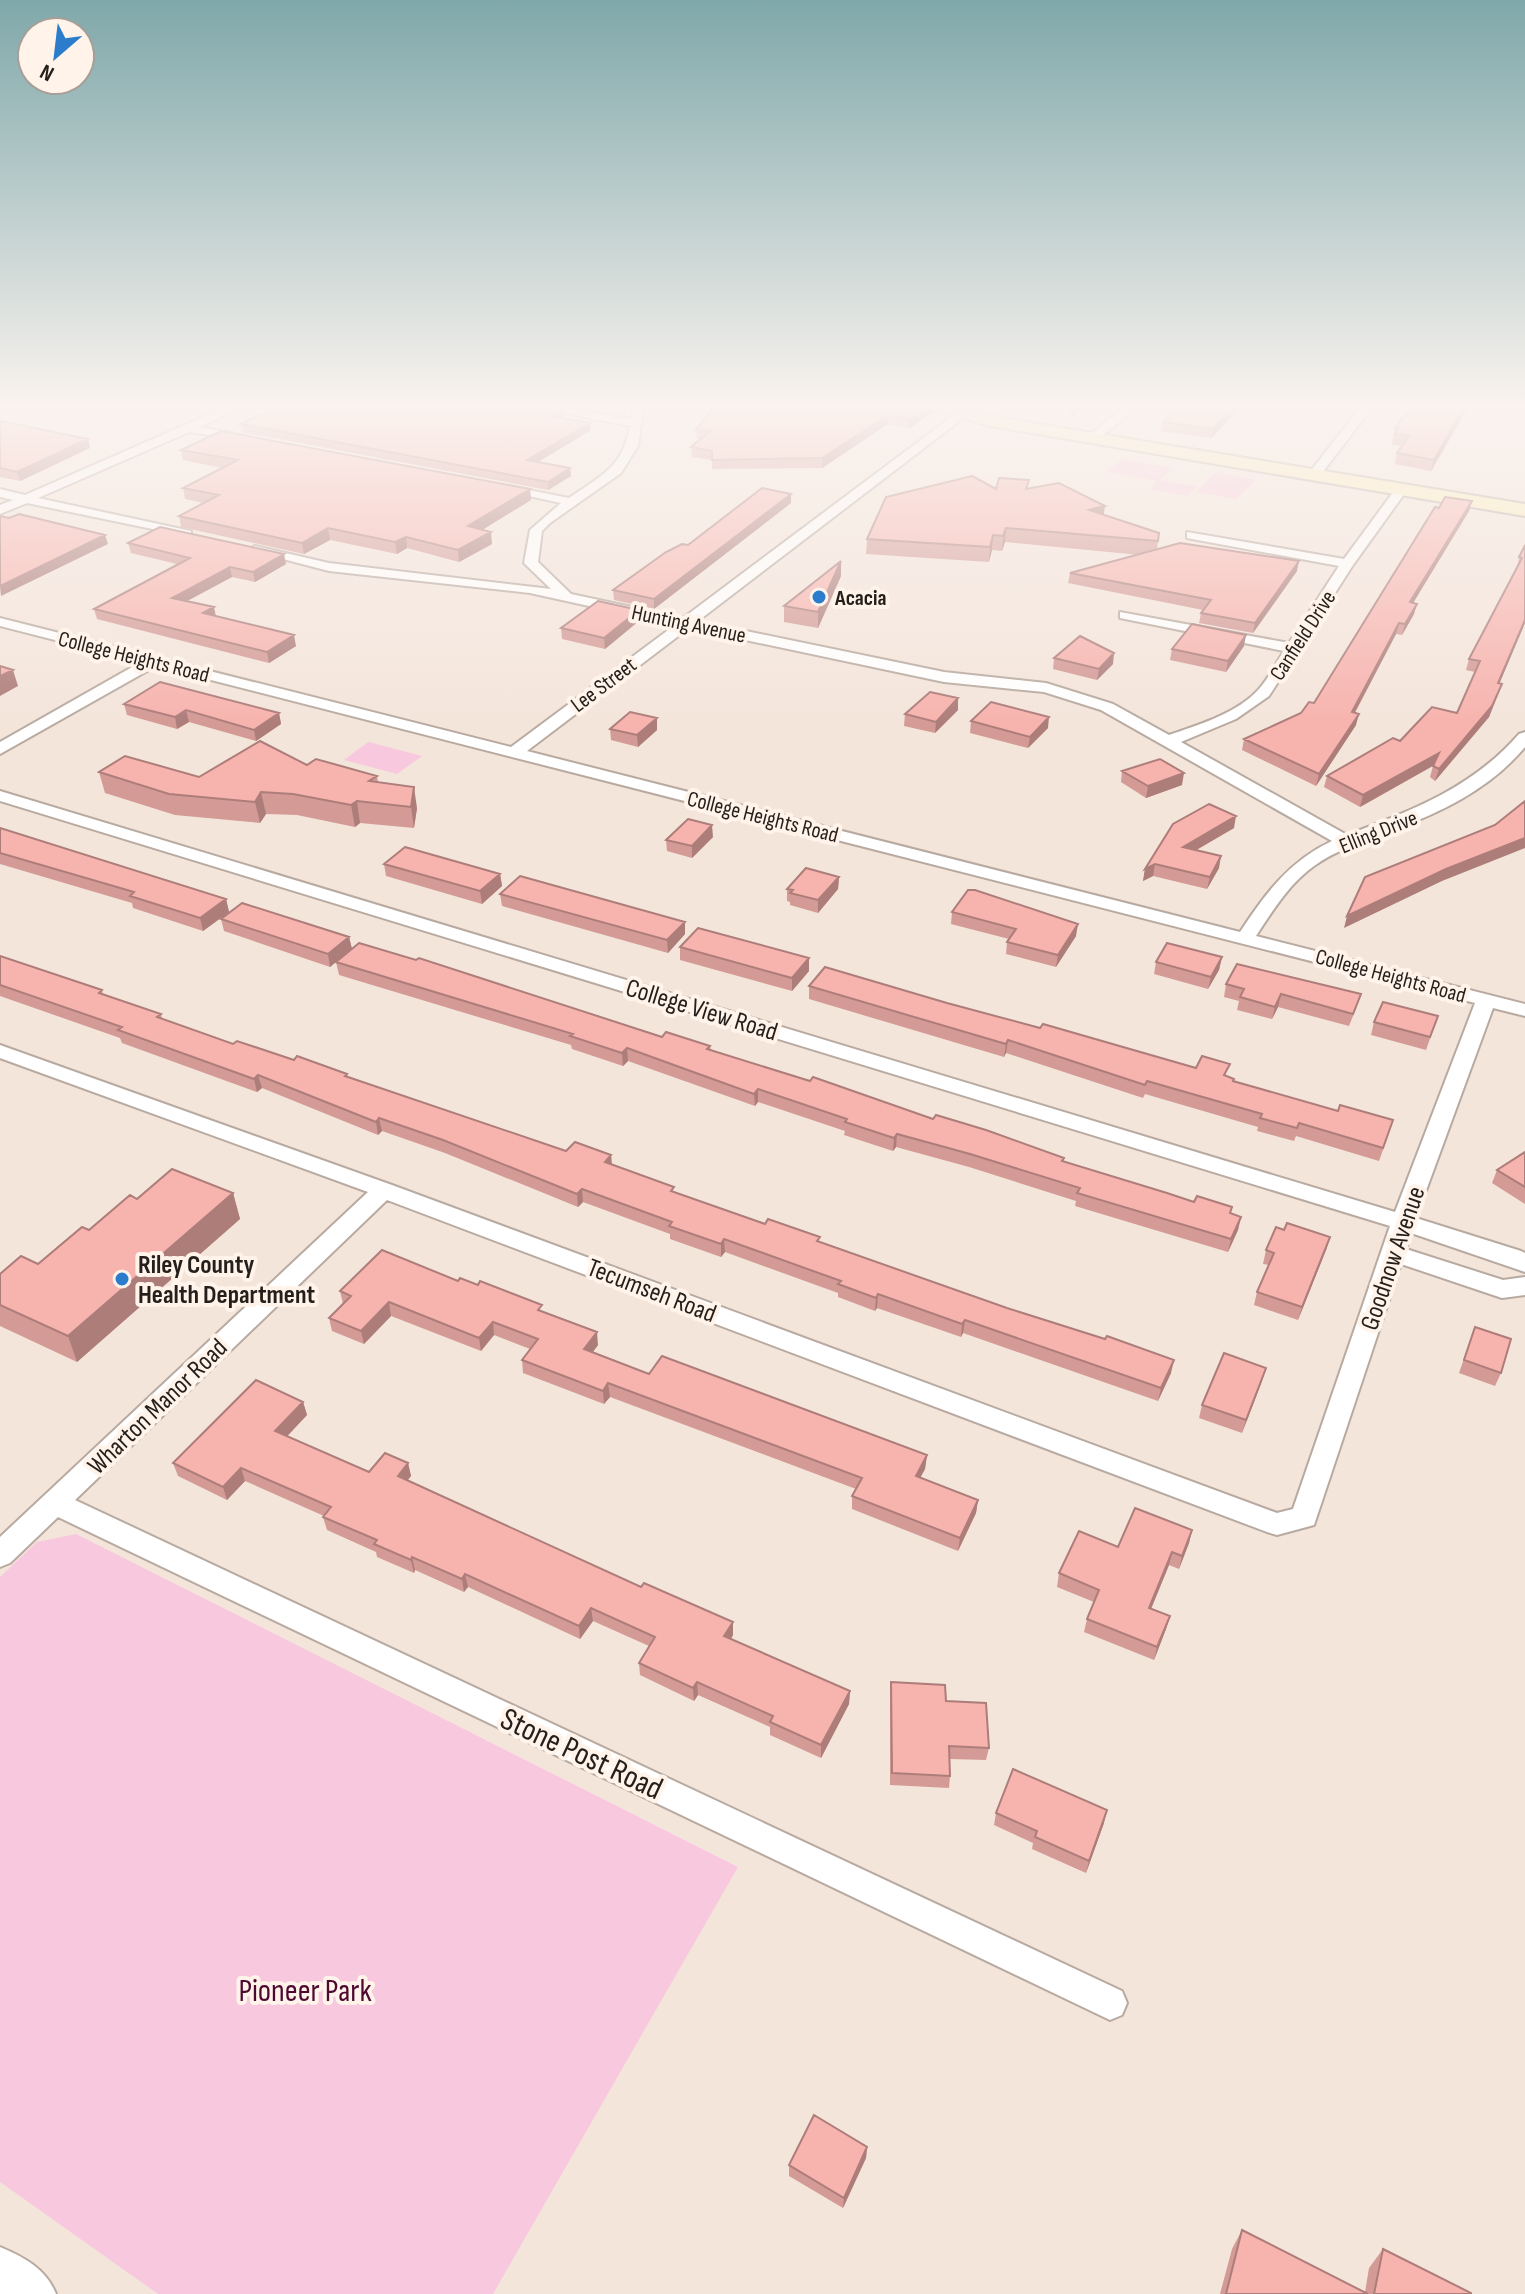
<svg xmlns="http://www.w3.org/2000/svg" width="1525" height="2294" viewBox="0 0 1525 2294" font-family="'Sofia Sans Condensed',sans-serif">
<style>
.green{fill:#f8c9de}
.lines{fill:none;stroke-linecap:round;stroke-linejoin:round}
.minor-casing{stroke:#b8aaa0;stroke-width:4}
.tertiary-casing{stroke:#b8aaa0;stroke-width:4}
.secondary-casing{stroke:#b8aaa0;stroke-width:4}
.minor{fill:#fff;fill-rule:evenodd}
.tertiary{fill:#fff;fill-rule:evenodd}
.secondary{fill:#fcedb9;fill-rule:evenodd}
.wall{fill:#d49a96}
.shaded-wall{fill:#ad7d7a}
.building{fill:#f7b3ae;stroke:#ad7d7a;stroke-width:2}
.poi-dot{fill:#2c7ccc;stroke:#fff3ea;stroke-width:3}
.labels{text-anchor:middle;stroke-width:8;stroke-linejoin:round;paint-order:stroke}
.far-poi-label{font-size:22px;font-weight:bold;fill:#241f1b;stroke:#fff3ea;text-anchor:start}
.far-street-label{font-size:22px;fill:#241f1b;stroke:#fff3ea}
.street-label{font-size:26px;fill:#241f1b;stroke:#fff3ea}
.poi-label{font-size:26px;font-weight:bold;fill:#241f1b;stroke:#fff3ea;text-anchor:start}
.near-street-label{font-size:32px;fill:#241f1b;stroke:#fff3ea}
.near-park-label{font-size:32px;fill:#4d0a31;stroke:#fff3ea}
</style>
<rect width="100%" height="100%" fill="#f4e5db"/>
<path class="green" d="M1122 459 1172 468 1160 480 1197 487 1188 496 1151 489 1157 481 1107 472Z
M1216 472 1256 480 1236 499 1196 492Z
M368 742H369L422 756 397 774 344 760Z
M76 1534 738 1867 493 2294H158L0 2182V1577L37 1542Z"/>
<g class="lines">
<defs>
<path id="minor" d="M233 404H248L200 427 250 437V441L189 432 38 498 191 531V537L27 503 0 514V505L13 500 0 497V489L25 495Z
M517 404H541L631 419 634 404H644L638 446 621 473 550 523 542 531 538 562 571 594 683 618 958 412H966V416L698 621 944 672 1046 683 1113 704 1169 735C1198 725 1238 713 1259 689 1269 678 1276 663 1284 651L1125 619 1120 618V612L1289 643 1339 566 1192 539 1187 538V532L1344 559 1397 487H1405L1407 490 1353 565 1269 696 1236 719 1181 742 1347 835C1413 810 1472 788 1519 734L1525 732V747C1488 791 1439 813 1386 833 1362 842 1336 850 1314 866 1289 884 1273 910 1256 936L1525 1004V1016L1493 1008 1416 1218 1521 1251 1525 1253V1272L1411 1233 1406 1249 1503 1280 1525 1277V1295L1502 1298 1401 1264 1314 1525 1277 1535 1267 1532 387 1200 75 1500 1122 1991 1127 2003 1122 2015 1110 2020 58 1517 10 1563 0 1567V1537L368 1192 0 1058V1045L392 1185 1277 1513 1293 1509 1390 1226 0 801V791L1395 1212 1475 1003 156 666 0 754V742L141 662 0 626V618L511 747 675 625 530 593 329 571 248 550 255 546 329 563 551 589 524 563 530 530 561 503 497 489 503 485 569 498C601 476 623 467 630 426ZM689 628 944 682 1044 692 1101 710 1332 841C1289 861 1265 894 1240 932L527 751Z
M1128 404H1141L1097 440H1089V436Z
M1363 404H1375L1318 478H1310V472Z"/>
<path id="tertiary" d="M0 2247C24 2257 46 2269 56 2294H0Z"/>
<path id="secondary" d="M916 404H942L990 416 1525 504V516L990 426Z"/>
</defs>
<use href="#minor" class="minor-casing"/>
<use href="#tertiary" class="tertiary-casing"/>
<use href="#secondary" class="secondary-casing"/>
<use href="#minor" class="minor"/>
<use href="#tertiary" class="tertiary"/>
<use href="#secondary" class="secondary"/>
</g>
<path class="wall" d="M249 404H538L564 409 565 416 562 418 591 430 538 462 570 468 571 476 548 490 242 432 241 424 270 410 250 406Z
M558 404H588L581 408Z
M1066 404H1089L1072 418Z
M1181 404H1244L1211 438 1161 431 1163 422Z
M1470 404 1431 471 1395 464 1397 453 1402 446 1392 445 1395 428Z
M933 412 910 428 888 424 822 468 712 469V460L692 457 691 447 701 439H697L696 430Z
M0 421 88 439 90 448 20 481 0 477Z
M181 450 530 489 531 500 482 530 492 544 459 562 407 548 397 554 330 540 304 554 181 527 179 516 204 503 185 499 183 488 223 468 183 460Z
M996 489H1028L1159 533 1157 550 1297 571 1253 633 1199 623 1201 613 1203 610 1068 583 1070 573 1139 555 1005 542 1002 551 992 550 989 562 866 554 867 539Z
M791 494V503L654 609 614 600 613 590Z
M1472 501 1469 511 1413 603 1414 614 1402 635 1396 634 1355 713 1356 725 1316 786 1242 750 1244 739 1301 713 1314 703 1439 508Z
M128 543 286 564 255 582 232 577 187 601 216 617 296 646 269 663 97 619 94 609 177 564 131 553Z
M1525 545V623L1499 683 1502 684 1498 695 1489 717 1435 781 1430 777 1433 766 1360 807 1324 787 1327 776 1457 713 1475 672 1466 670 1469 659 1517 568 1519 557Z
M841 576 818 628 784 622V606Z
M640 620 605 649 562 639 561 628Z
M1244 646 1226 672 1170 660 1172 649Z
M1054 658 1113 664 1097 680 1053 669Z
M958 698V710L935 733 904 726 905 714Z
M124 704 279 713 281 724 256 741 189 722 177 729 127 715Z
M971 721 1048 728 1028 748 970 733Z
M610 729 657 730 638 747 611 740Z
M307 765 377 776 378 782 417 808 414 828 360 823 355 827 297 815 266 814 260 823 175 815 105 793 99 772 199 777Z
M1122 771 1182 785 1146 798 1121 782Z
M1173 824 1234 828 1196 850 1219 868 1207 889 1153 876 1143 881 1145 869Z
M0 828 226 899 229 912 203 931 133 908 132 903 0 864Z
M713 837 692 858 667 851 666 840Z
M384 864 500 874 502 886 482 904 386 876Z
M839 877 838 889 818 913 790 905V902L787 901V889Z
M500 894 685 922V934L668 953 502 906Z
M952 912 1076 936 1056 967 1006 954 1007 942 1009 939 951 924Z
M221 919 349 937 352 949 330 967 224 931Z
M680 947 809 971 792 991 680 960Z
M0 956 102 990 103 994 161 1014 162 1019 233 1044 347 1074 348 1077 566 1151 611 1155 612 1165 674 1192 820 1242 1171 1373 1158 1401 963 1333 961 1337 877 1308 875 1311 838 1297V1293L725 1252 721 1257 670 1239V1234L583 1202 578 1207 445 1153 382 1131 378 1135 262 1088 257 1092 122 1043 120 1038 0 996Z
M1222 957 1219 970 1208 989 1154 974 1156 962Z
M336 962 662 1037 710 1046 711 1050 933 1119 1064 1158 1063 1161 1241 1217 1238 1230 1228 1252 1075 1206 1076 1201 969 1167 896 1147 893 1151 844 1135 845 1131 758 1102 755 1106 628 1061 623 1066 572 1049 571 1045 339 975Z
M1226 984 1357 1006 1349 1026 1278 1007 1272 1019 1237 1010 1239 1001 1224 997Z
M809 986 947 1003 1227 1076 1234 1082 1389 1133 1379 1161 1296 1136 1294 1141 1257 1131 1258 1127 1145 1094 1143 1098 1006 1053 1004 1057 809 999Z
M1438 1016 1426 1050 1371 1035 1374 1022Z
M1525 1152V1204L1492 1183 1497 1170Z
M233 1193 240 1219 77 1362 0 1326V1274L38 1264 137 1199Z
M1330 1237 1326 1250 1298 1320 1254 1305 1257 1292 1269 1265 1263 1264 1266 1250Z
M458 1281 543 1311 598 1345 593 1352 649 1374 927 1455 925 1469 920 1478 978 1500 976 1513 958 1551 852 1509V1496L856 1489 610 1397 604 1404 523 1373 522 1360 530 1349 494 1335 481 1351 391 1316 364 1344 332 1331 329 1318 343 1304 340 1291Z
M1475 1327 1501 1373 1495 1386 1459 1373Z
M1262 1381 1242 1433 1199 1418 1202 1405Z
M303 1402 307 1415 287 1436 369 1472 408 1463 411 1476 407 1481 641 1587 733 1622V1635L731 1639 850 1691 849 1704 821 1758 770 1735V1727L698 1695 694 1701 640 1675 639 1663 649 1646 593 1621 580 1639 468 1587 464 1592 415 1570 414 1573 377 1557 376 1552 327 1530 323 1517 324 1516 245 1481 227 1500 178 1476 173 1463Z
M1192 1530 1189 1543 1179 1569 1169 1565 1151 1609 1170 1616 1166 1629 1154 1660 1084 1632 1087 1619 1094 1602 1057 1587 1059 1573 1118 1547Z
M891 1682 946 1701 989 1748 986 1760 950 1759V1776L949 1788 890 1785V1695Z
M996 1813 1104 1823 1086 1873 1032 1849 1033 1843 994 1825Z
M867 2147 866 2158 843 2208 789 2176V2165Z
M1242 2230 1365 2292 1369 2268 1383 2249 1471 2294H1220L1232 2249Z"/>
<path class="shaded-wall" d="M933 404V412L910 428V419Z
M1080 404H1089L1072 418 1073 409Z
M1237 404H1244L1211 438 1213 429Z
M1466 404H1470L1431 471 1434 460Z
M564 409 565 416 552 423 551 416Z
M888 415V424L822 468V458Z
M590 423 591 430 528 468 527 460Z
M88 439 90 448 20 481 17 472Z
M570 468 571 476 548 490V482Z
M530 489 531 500 469 538 468 526Z
M791 494V503L654 609V599Z
M1472 501 1469 511 1407 613 1410 602Z
M1105 506 1103 520 1089 510Z
M328 528 330 540 304 554 302 543Z
M1006 528 1005 542 1002 551 1003 536Z
M491 532 492 544 459 562 458 550Z
M105 535 108 544 1 596 0 586Z
M993 535 992 550 989 562 990 547Z
M406 537 407 548 397 554 395 542Z
M284 554 286 564 255 582 253 572Z
M841 561V576L818 628V612Z
M1299 561 1297 571 1253 633 1255 623Z
M230 567 232 577 174 608 172 598Z
M1417 604 1414 614 1402 635 1405 624Z
M214 607 216 617 203 613Z
M639 610 640 620 605 649 604 638Z
M1525 620V623L1495 694 1498 683Z
M1399 623 1396 634 1349 723 1352 712Z
M294 635 296 646 269 663 267 652Z
M1246 635 1244 646 1226 672 1228 661Z
M1114 653 1113 664 1097 680 1099 669Z
M13 670 18 686 0 696V676Z
M1502 684 1489 717 1435 781 1439 769Z
M958 698V710L935 733 936 722Z
M186 710 189 722 177 729 175 717Z
M279 713 281 724 256 741 254 730Z
M1359 714 1356 725 1316 786 1319 774Z
M1049 717 1048 728 1028 748 1030 737Z
M657 718V730L638 747 637 735Z
M1439 753 1436 764 1360 807 1363 795Z
M1184 773 1182 785 1146 798 1148 786Z
M414 787 417 808 414 828 411 807Z
M261 792 266 814 260 823 255 802Z
M357 801 360 823 355 827 351 805Z
M1236 816 1234 828 1181 859 1183 847Z
M712 825 713 837 692 858V846Z
M1525 838V848L1442 881 1344 928 1347 916 1446 869Z
M1221 856 1219 868 1207 889 1210 877Z
M1155 864 1153 876 1143 881 1145 869Z
M500 874 502 886 482 904 480 891Z
M839 877 838 889 818 913V900Z
M226 899 229 912 203 931 200 918Z
M685 922V934L668 953 667 940Z
M1078 924 1076 936 1056 967 1058 955Z
M349 937 352 949 330 967 328 954Z
M1222 957 1219 970 1208 989 1211 977Z
M809 958V971L792 991V978Z
M1281 994 1278 1007 1272 1019 1275 1007Z
M1008 1040 1006 1053 1004 1057 1006 1044Z
M627 1048 628 1061 623 1066 622 1053Z
M258 1075 262 1088 257 1092 254 1079Z
M758 1089V1102L755 1106 754 1094Z
M379 1118 382 1131 378 1135 376 1122Z
M897 1134 896 1147 893 1151 894 1138Z
M611 1155 612 1168 605 1162Z
M582 1189 583 1202 578 1207 577 1194Z
M233 1193 240 1219 77 1362 68 1336Z
M1241 1217 1238 1230 1228 1252 1231 1239Z
M1330 1237 1326 1250 1298 1320 1302 1307Z
M724 1239 725 1252 721 1257V1244Z
M878 1294 877 1308 875 1311 876 1298Z
M389 1302 391 1316 364 1344 361 1331Z
M965 1320 963 1333 961 1337 962 1324Z
M493 1322 494 1335 481 1351 479 1338Z
M597 1332 598 1345 585 1362 584 1349Z
M1174 1360 1171 1373 1158 1401 1161 1388Z
M1266 1368 1262 1381 1242 1433 1246 1420Z
M608 1383 610 1397 604 1404 603 1391Z
M303 1402 307 1415 279 1445 275 1431Z
M927 1455 925 1469 914 1489 916 1476Z
M408 1463 411 1476 400 1489 398 1476Z
M241 1468 245 1481 227 1500 223 1487Z
M978 1500 976 1513 958 1551 960 1538Z
M1192 1530 1189 1543 1179 1569 1182 1556Z
M1172 1552 1169 1565 1146 1621 1149 1608Z
M412 1557 415 1570 414 1573 411 1560Z
M465 1574 468 1587 464 1592 462 1579Z
M591 1608 593 1621 580 1639 579 1626Z
M1170 1616 1166 1629 1154 1660 1157 1647Z
M733 1622V1635L725 1649 724 1636Z
M697 1682 698 1695 694 1701 693 1688Z
M850 1691 849 1704 821 1758V1745Z
M1107 1810 1104 1823 1086 1873 1089 1861Z
M867 2147 866 2158 843 2208 844 2198Z"/>
<path class="building" d="M273 404H538L564 409 551 416 590 423 527 460 570 468 548 482 241 424 281 405Z
M718 404H933L910 419 888 415 822 458 712 460V451L691 447 710 431 696 430 713 407Z
M1071 404H1080L1073 409Z
M1181 404H1237L1213 429 1163 422Z
M1413 404H1466L1434 460 1397 453 1409 436 1395 434 1398 429 1395 428Z
M0 421 88 439 17 472 0 468Z
M221 431 530 489 468 526 491 532 458 550 406 537 395 542 328 528 302 543 179 516 219 495 183 488 238 460 181 450Z
M972 476 996 489 999 478 1029 480 1026 489 1059 483 1105 506 1089 510 1159 533 1158 541 1006 528 1003 536 993 535 990 547 867 539 886 497Z
M762 488 791 494 654 599 613 590 666 552 682 544 688 545Z
M1445 497 1472 501 1410 602 1417 604 1405 624 1399 623 1352 712 1359 714 1319 774 1244 739 1301 713 1309 702 1314 703 1435 507 1439 508Z
M19 514 105 535 0 586V516L9 518Z
M160 527 284 554 253 572 230 567 172 598 214 607 203 613 294 635 267 652 94 609 190 558 128 543Z
M1180 543 1299 561 1255 623 1201 613 1211 600 1070 573Z
M1525 545V620L1498 683 1502 684 1492 706 1439 769 1433 766 1439 753 1363 795 1327 776 1393 738 1400 741 1432 707 1457 713 1480 661 1469 659 1522 558 1519 557Z
M841 561 818 612 784 606Z
M598 601 639 610 604 638 561 628Z
M1192 624 1246 635 1228 661 1172 649Z
M1080 636 1114 653 1099 669 1054 658Z
M0 666 13 670 0 676Z
M160 682 279 713 254 730 186 710 175 717 124 704Z
M930 692 958 698 936 722 905 714Z
M991 702 1049 717 1030 737 971 721Z
M630 712 657 718 637 735 610 729Z
M260 741 307 765 316 759 377 776 369 781 414 787 411 807 357 801 351 805 293 794 261 792 255 802 169 794 99 772 125 756 199 777Z
M1160 759 1184 773 1148 786 1122 771Z
M1525 801V838L1446 869 1347 916 1365 877 1495 825Z
M1209 804 1236 816 1183 847 1221 856 1210 877 1155 864 1145 869 1173 824Z
M688 819 712 825 692 846 666 840Z
M0 828 226 899 200 918 130 896 134 892 0 853Z
M405 847 500 874 480 891 384 864Z
M806 868 839 877 818 900 790 893 793 890 787 889Z
M520 876 685 922 667 940 500 894Z
M968 890H975L1078 924 1058 955 1007 942 1016 929 952 912Z
M242 903 349 937 328 954 221 919Z
M698 928 809 958 792 978 680 947Z
M359 943 416 960 419 958 662 1037 666 1032 710 1046 707 1049 810 1081 813 1077 933 1119 936 1115 986 1130 1064 1158 1062 1161 1167 1193 1194 1202 1197 1196 1232 1207 1230 1213 1241 1217 1231 1239 1077 1193 1080 1188 970 1154 897 1134 894 1138 845 1122 847 1119 758 1089 754 1094 627 1048 622 1053 570 1036 573 1034 336 962Z
M1167 943 1222 957 1211 977 1156 962Z
M0 956 102 990 99 993 161 1014 157 1017 233 1044 237 1041 294 1060 297 1056 347 1074 345 1076 566 1151 575 1142 611 1155 605 1162 674 1187 671 1191 765 1224 768 1219 820 1237 817 1241 1007 1308 1105 1339 1107 1336 1174 1360 1161 1388 965 1320 962 1324 878 1294 876 1298 838 1284 841 1281 724 1239 721 1244 669 1226 672 1222 582 1189 577 1194 443 1140 379 1118 376 1122 258 1075 254 1079 118 1030 122 1027 0 985Z
M1237 964 1361 994 1353 1014 1281 994 1275 1007 1240 997 1244 989 1226 984Z
M825 967 947 1003 1040 1028 1043 1024 1196 1068 1202 1056 1230 1064 1224 1075 1234 1079 1233 1081 1338 1111 1340 1105 1393 1120 1383 1148 1299 1123 1297 1128 1260 1118 1262 1114 1147 1081 1145 1085 1008 1040 1006 1044 809 986Z
M1383 1002 1438 1016 1430 1037 1374 1022Z
M1525 1152V1187L1497 1170Z
M172 1169 233 1193 68 1336 0 1305V1274L21 1256 38 1264 82 1227 89 1230 130 1195 137 1199Z
M1287 1223 1330 1237 1302 1307 1257 1292 1274 1253 1266 1250 1276 1227 1284 1230Z
M382 1250 458 1281 460 1278 478 1285 480 1281 542 1305 538 1310 597 1332 584 1349 649 1374 662 1356 927 1455 916 1476 978 1500 960 1538 852 1496 862 1478 608 1383 603 1391 522 1360 538 1339 493 1322 479 1338 389 1302 361 1331 329 1318 351 1296 340 1291Z
M1475 1327 1511 1339 1501 1373 1464 1360Z
M1224 1353 1266 1368 1246 1420 1202 1405Z
M256 1380 303 1402 275 1431 369 1472 385 1453 408 1463 398 1476 641 1587 644 1583 733 1622 724 1636 850 1691 821 1745 770 1722 773 1716 697 1682 693 1688 639 1663 655 1637 591 1608 579 1626 465 1574 462 1579 412 1557 411 1560 374 1544 377 1540 323 1517 331 1507 241 1468 223 1487 173 1463Z
M1135 1508 1192 1530 1182 1556 1172 1552 1149 1608 1170 1616 1157 1647 1087 1619 1099 1590 1059 1573 1079 1531 1118 1547Z
M891 1682 945 1685 946 1701 986 1703 989 1748 949 1746 950 1776 892 1773Z
M1013 1769 1107 1810 1089 1861 1035 1837 1037 1831 996 1813Z
M814 2115 867 2147 844 2198 789 2165Z
M1242 2230 1368 2294H1226Z
M1383 2249 1471 2293V2294H1374Z"/>
<linearGradient id="sky" x2="0" y2="1"><stop stop-color="#7fa8aa"/><stop offset="0.56" stop-color="#faf3ef"/><stop offset="1" stop-color="#faf3ef" stop-opacity="0"/></linearGradient>
<rect width="1525" height="725" fill="url(#sky)"/>
<g class="poi-dot">
<circle cx="819" cy="597" r="8"/>
<circle cx="122" cy="1279" r="8"/>
</g>
<g class="labels">
<g class="far-poi-label">
<text x="835" y="605">Acacia</text>
</g>
<g class="far-street-label">
<text transform="translate(689 623) rotate(12)" y="8">Hunting Avenue</text>
<text transform="translate(1302 635) rotate(-57)" y="8">Canfield Drive</text>
<text transform="translate(134 656) rotate(14)" y="8">College Heights Road</text>
<text transform="translate(603 684) rotate(-37)" y="8">Lee Street</text>
<text transform="translate(763 816) rotate(14)" y="8">College Heights Road</text>
<text transform="translate(1378 831) rotate(-22)" y="8">Elling Drive</text>
<text transform="translate(1391 975) rotate(15)" y="8">College Heights Road</text>
</g>
<g class="street-label">
<text transform="translate(702 1009) rotate(17)" y="9">College View Road</text>
<text transform="translate(1392 1258) rotate(-71)" y="9">Goodnow Avenue</text>
<text transform="translate(652 1290) rotate(21)" y="9">Tecumseh Road</text>
<text transform="translate(157 1406) rotate(-44)" y="9">Wharton Manor Road</text>
</g>
<g class="poi-label">
<text x="138" y="1273">Riley County<tspan x="138" dy="30">Health Department</tspan></text>
</g>
<g class="near-street-label">
<text transform="translate(582 1753) rotate(25)" y="11">Stone Post Road</text>
</g>
<g class="near-park-label">
<text x="305" y="2001">Pioneer Park</text>
</g>
</g>
<g transform="translate(56 56) rotate(208)"><circle r="38" fill="#fff3ea" stroke="#a79e97" stroke-width="2"/>
<path d="M0-6L14 30L0 20L-14 30Z" fill="#2c7ccc"/>
<text y="-12" font-size="22" font-weight="bold" text-anchor="middle" fill="#241f1b">N</text>
</g>
</svg>
